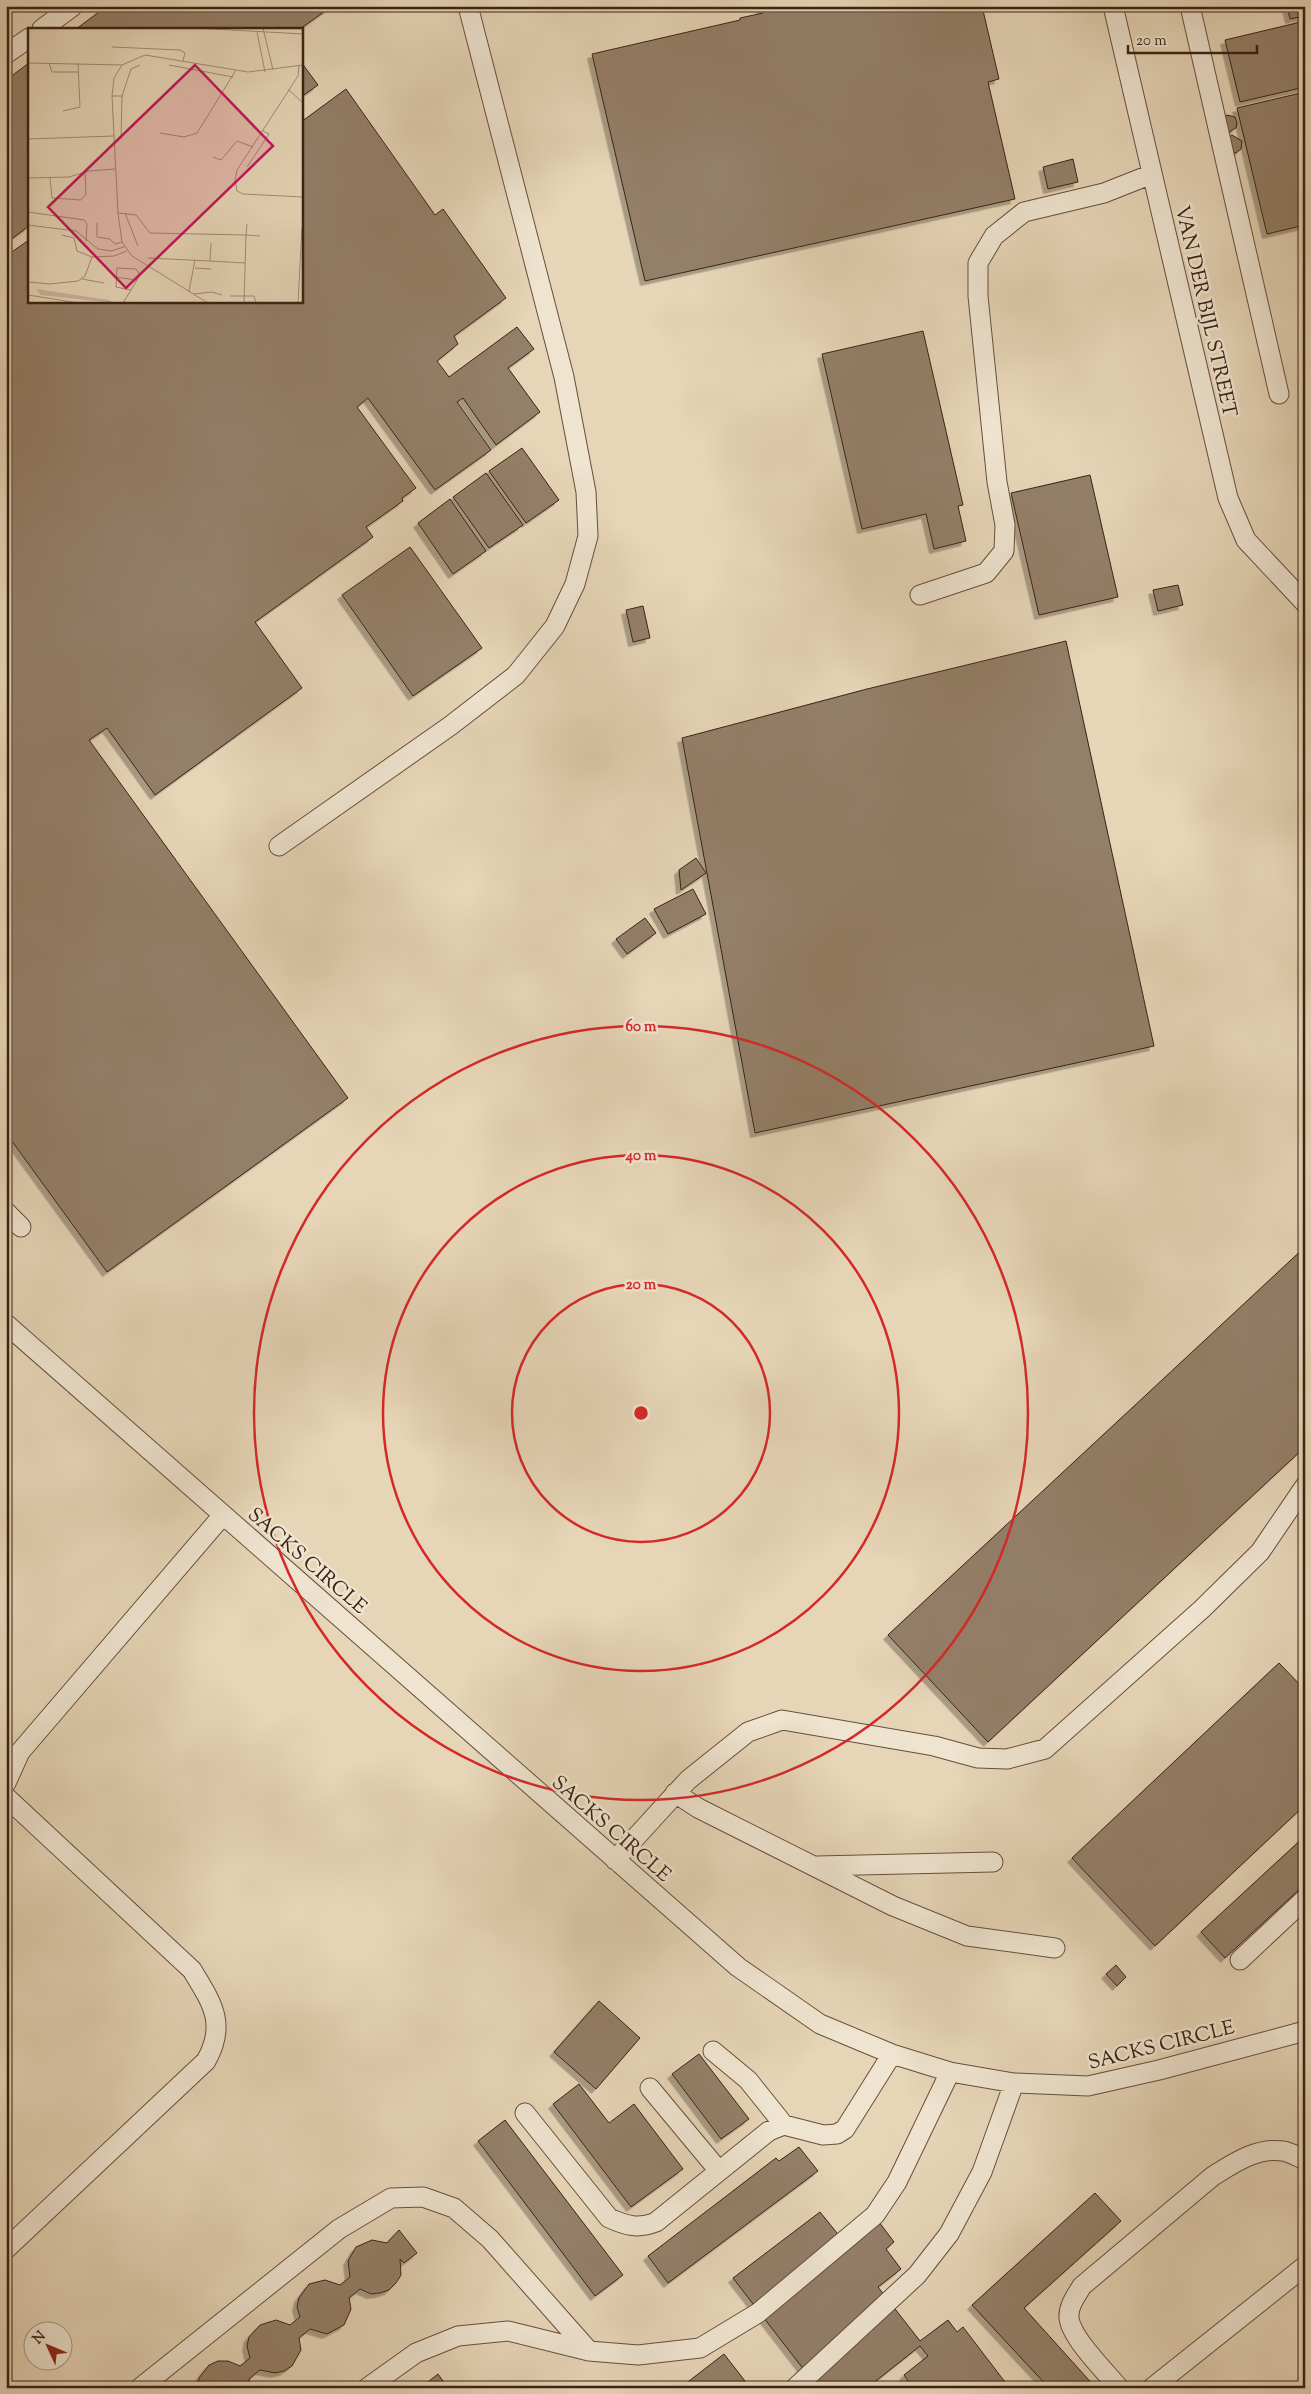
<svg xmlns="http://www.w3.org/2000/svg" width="1311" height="2394" viewBox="0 0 1311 2394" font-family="'Sorts Mill Goudy',serif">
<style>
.building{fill:#947f69;stroke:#3b2214;filter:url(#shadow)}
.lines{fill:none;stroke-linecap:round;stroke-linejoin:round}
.service-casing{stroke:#664f3d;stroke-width:21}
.service{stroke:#efe4d0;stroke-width:19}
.ring{fill:none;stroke:#d62828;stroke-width:2.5}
.labels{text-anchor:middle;stroke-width:5;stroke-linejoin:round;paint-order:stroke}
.street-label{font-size:20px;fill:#3b2214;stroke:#efe4d0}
.inset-road{fill:none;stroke:#a28d76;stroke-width:1}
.view{fill:#c2185b;fill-opacity:0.15;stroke:#c2185b;stroke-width:2.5}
.inset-edge{fill:none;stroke:#3b2214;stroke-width:2.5}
.centre{fill:#d62828;stroke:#efe4d0;stroke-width:2.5}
.ring-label{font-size:15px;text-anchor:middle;font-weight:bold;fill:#d62828;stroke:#efe4d0;stroke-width:5;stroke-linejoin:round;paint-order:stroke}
</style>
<defs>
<filter id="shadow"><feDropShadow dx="-4.5" dy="4.5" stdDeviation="0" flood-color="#0004"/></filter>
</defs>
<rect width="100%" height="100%" fill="#e6d5b7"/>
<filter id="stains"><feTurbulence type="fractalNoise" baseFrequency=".004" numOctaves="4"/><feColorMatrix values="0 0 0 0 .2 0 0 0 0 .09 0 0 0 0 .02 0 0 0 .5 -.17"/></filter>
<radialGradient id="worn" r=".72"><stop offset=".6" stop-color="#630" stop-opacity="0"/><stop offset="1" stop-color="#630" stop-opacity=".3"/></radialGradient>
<path class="building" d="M107 6H332L300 29H76Z
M761 6H982L999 79 988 82 1015 199 645 281 592 54 740 20V18L763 13Z
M1287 6H1305V16L1290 19Z
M1305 21V87L1240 102 1225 40Z
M301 62 318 85 301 97Z
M29 63V226L6 243V80Z
M346 89 435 215 443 209 506 298 454 336 458 344 437 361 449 377 517 327 534 349 508 368 540 412 496 445 463 398 457 402 491 450 435 490 368 398 357 407 416 488 402 498 403 501 366 527 373 537 255 622 302 688 155 795 107 728 89 740 348 1098 107 1272 6 1133V256L29 240V301H301V122Z
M1305 92V225L1267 234 1237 108Z
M1227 115 1235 117 1237 123 1236 128 1229 132 1224 131 1220 121Z
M1232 135 1242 141 1241 149 1236 153 1228 151 1227 139Z
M1073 159 1078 182 1048 189 1043 167Z
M923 331 963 505 958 506 966 541 934 549 926 514 862 529 822 354Z
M522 448 559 500 526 523 489 471Z
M486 473 523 525 489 548 453 497Z
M1090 475 1118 597 1039 615 1011 493Z
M450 499 486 551 453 574 418 523Z
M410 547 482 648 413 696 342 595Z
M1178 585 1183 605 1158 611 1153 590Z
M643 606 650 638 633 642 626 610Z
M1066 641 1154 1046 755 1133 682 738 867 689Z
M696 858 706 873 681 890 679 870Z
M693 889 706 914 668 934 654 909Z
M645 918 656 933 627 954 616 939Z
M1305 1247V1447L988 1742 888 1635Z
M1279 1663 1305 1690V1805L1155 1946 1072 1858Z
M1305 1836V1884L1225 1958 1201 1932Z
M1116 1965 1126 1977 1117 1986 1106 1974Z
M599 2001 640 2038 596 2089 554 2052Z
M699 2054 749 2119 721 2139 672 2074Z
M579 2084 609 2123 634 2104 683 2169 631 2207 553 2104Z
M505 2120 623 2275 595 2296 478 2141Z
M799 2147 818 2171 668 2283 648 2256 776 2158 779 2161Z
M1095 2193 1121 2221 1024 2308 1096 2388H1049L972 2305Z
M820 2212 841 2238 873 2214 894 2242 886 2249 901 2269 878 2287 920 2341 948 2320 957 2332 963 2327 1005 2382 997 2388H913L904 2375 928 2356 920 2346 867 2388H818L733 2278Z
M399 2230 417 2253 404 2263 400 2259 401 2275 396 2283 389 2290 380 2293 371 2294 360 2289 349 2298 351 2309 344 2325 327 2334 310 2329 299 2338 301 2350 292 2366 284 2371 275 2373 260 2370 249 2379 250 2388H198L199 2378 209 2365 218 2361H228L240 2366 250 2358 247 2346 249 2337 260 2325 276 2320 290 2325 300 2317 297 2307 299 2298 309 2284 325 2280 340 2285 350 2277 348 2261 356 2247 372 2240 387 2243Z
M724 2354 745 2381 735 2388H680Z
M438 2374 448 2388H420Z"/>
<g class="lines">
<defs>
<path id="service" d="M1113 6 1228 498 1246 540 1305 603
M1190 6 1279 394
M42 29 73 6
M6 54 29 38
M920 595 986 573 1004 551 1005 525 997 482 978 296V263L994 236 1024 212 1104 193 1152 174
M279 846 450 726 516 675 555 626 575 584 588 536 586 492 564 377 468 6
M6 1212 21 1227
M6 1324 738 1967 820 2024 892 2054 950 2072 1014 2083 1088 2086 1159 2070 1305 2031
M6 1783 20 1752 223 1515
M675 1793 698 1808 893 1906 967 1936 1055 1948
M6 1797 192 1970C212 2003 227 2024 206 2061L6 2249
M615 1860 688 1780 748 1732 782 1720 934 1746 978 1758 1007 1759 1045 1749 1202 1609 1260 1552 1305 1486
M817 1866 993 1862
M1240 1960 1305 1899
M713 2051 748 2080 784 2125
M650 2088 719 2171
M525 2113 609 2218C627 2226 638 2229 656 2222L769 2131 784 2125 823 2135 837 2134 845 2129 892 2054
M140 2388 339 2229 391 2198 423 2197 454 2208 490 2239 589 2351
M367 2388 416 2353 458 2336 508 2331 589 2351 638 2355 700 2348 758 2313 875 2215 897 2182 950 2072
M795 2388 917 2275 949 2234 982 2172 1014 2083
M1119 2388C1106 2372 1071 2338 1069 2318 1068 2306 1076 2296 1082 2286L1213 2176C1234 2163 1257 2147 1283 2151 1290 2152 1298 2157 1305 2160
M1152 2388 1305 2266"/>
</defs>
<use href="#service" class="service-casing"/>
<use href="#service" class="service"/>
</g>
<g class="ring">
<circle cx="641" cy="1413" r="129"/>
<circle cx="641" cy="1413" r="258"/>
<circle cx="641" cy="1413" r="387"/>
</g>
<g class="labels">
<g class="street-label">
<text transform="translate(1207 311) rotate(77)" y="7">VAN DER BIJL STREET</text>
<text transform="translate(308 1560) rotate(41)" y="7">SACKS CIRCLE</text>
<text transform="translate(612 1828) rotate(41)" y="7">SACKS CIRCLE</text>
<text transform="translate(1161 2044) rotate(-14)" y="7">SACKS CIRCLE</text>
</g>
</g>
<g transform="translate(28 28)">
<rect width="275" height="275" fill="#e6d5b7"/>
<path d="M8 261 81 272 85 275 13 267Z" fill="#c9b79b"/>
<path class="inset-road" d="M168 0 275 6M235 0 245 42M229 4 237 44M84 19 152 22 157 25 155 33M0 35 94 37M21 35 24 44H51M141 37 205 49M271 38 270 48 209 142 207 152 209 163 215 166 275 169M261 62 275 75M84 68H94L103 41 112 37M35 83 52 79 50 35M132 105 156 109 169 105 208 42M0 111 86 108M93 111 94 68M185 129 193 132 209 113 225 119M219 139 241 106 235 103M0 150 41 149 61 143 87 141M22 150 24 170 53 172 58 166 57 144M0 184 56 192 59 196 58 213M90 185 108 187 122 205 218 207 216 275M97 185 110 218M69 195V209L82 211 87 216 94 214M219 196 218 207 232 208M0 197 48 203 70 221 83 223 96 219M34 207 46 210 49 223 64 229M183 215 182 233 217 235M120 230 182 233M167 240 183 241M87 249 109 252M54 251 76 255M0 254 22 256 50 253 57 248 64 229 86 228 99 223M161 263 167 232M166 266 184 264 194 267M0 267 50 275M202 268H226L228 275M95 275 103 262 112 247 108 241 89 240 88 259 103 262M180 275 104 228 94 214 90 185 84 68 86 50 94 37 117 27 220 44 275 37M270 275 274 200"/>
<path class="view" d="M167 37 245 118 98 260 20 179Z"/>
<rect width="275" height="275" class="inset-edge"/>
</g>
<circle cx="641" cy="1413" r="8" class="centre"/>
<g class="ring-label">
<text x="641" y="1031">60 m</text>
<text x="641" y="1160">40 m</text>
<text x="641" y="1289">20 m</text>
</g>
<rect width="1311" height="2394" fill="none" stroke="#e6d5b7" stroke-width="25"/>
<rect x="8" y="8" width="1296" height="2379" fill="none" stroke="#3b2214" stroke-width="2.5"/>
<rect x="12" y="12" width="1286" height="2369" fill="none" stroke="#3b2214"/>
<g transform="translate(48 2346) rotate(314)"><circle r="24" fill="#efe4d0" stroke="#a79685"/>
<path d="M0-4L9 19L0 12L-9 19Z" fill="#8f2418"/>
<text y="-8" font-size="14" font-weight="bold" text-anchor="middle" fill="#3b2214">N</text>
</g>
<path d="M1128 45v8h129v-8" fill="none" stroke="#3b2214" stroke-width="2.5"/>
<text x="1136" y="45" font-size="15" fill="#3b2214" stroke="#efe4d0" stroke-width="4" paint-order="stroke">20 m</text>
<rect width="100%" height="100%" filter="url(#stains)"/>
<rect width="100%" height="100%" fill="url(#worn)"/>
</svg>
